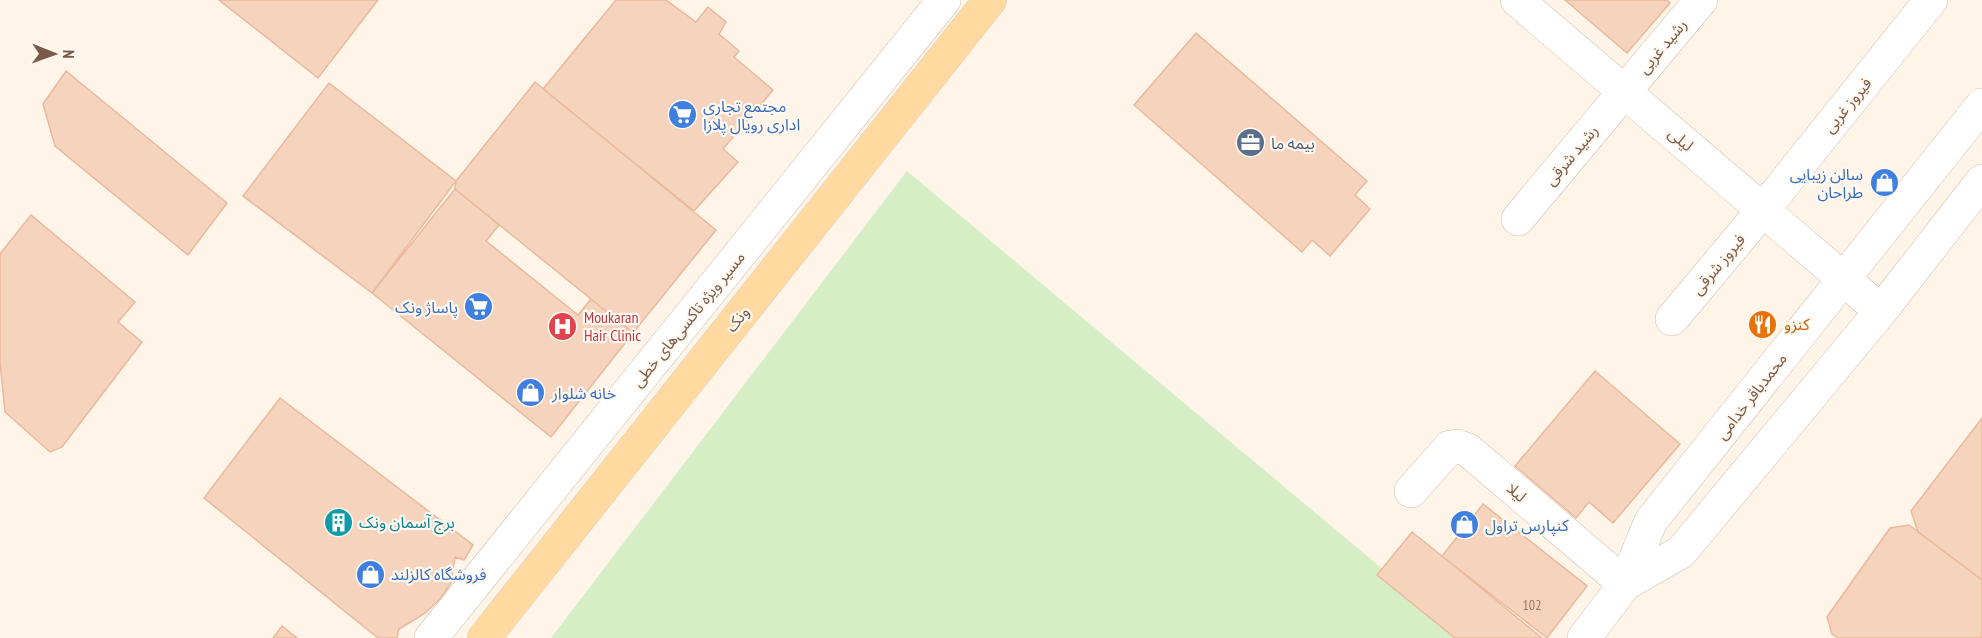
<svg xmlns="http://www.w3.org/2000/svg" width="1982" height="638" viewBox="0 0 1982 638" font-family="'PT Sans Narrow','Noto Sans Arabic',sans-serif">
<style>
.green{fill:#d6eec5}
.building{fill:#f6d3bd;stroke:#eab99c;stroke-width:1.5}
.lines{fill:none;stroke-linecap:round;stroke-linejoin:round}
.minor-casing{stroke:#d2bcac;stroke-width:34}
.major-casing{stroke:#ddd4d0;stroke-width:34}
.minor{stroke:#fff;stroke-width:33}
.major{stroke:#ffd99f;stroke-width:33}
.labels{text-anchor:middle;stroke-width:4.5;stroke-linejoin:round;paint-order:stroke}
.number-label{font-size:14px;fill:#9a7866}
.street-label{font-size:16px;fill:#7c5a49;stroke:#fff9f1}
.shop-label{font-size:16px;fill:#366cbe;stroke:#fff9f1;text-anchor:start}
.service-label{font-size:16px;fill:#4e5e75;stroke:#fff9f1;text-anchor:start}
.health-label{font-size:16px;fill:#be3a42;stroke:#fff9f1;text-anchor:start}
.food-label{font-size:16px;fill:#c56008;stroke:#fff9f1;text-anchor:start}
.culture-label{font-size:16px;fill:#0d838f;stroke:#fff9f1;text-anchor:start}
</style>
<rect width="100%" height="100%" fill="#fef5e8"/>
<path class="green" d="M907 171 1465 638H551Z"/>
<path class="building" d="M219 0H378L318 78Z
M616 0H666L696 22 708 7 726 22 719 34 739 51 734 57 773 90 723 149 738 162 694 211 543 89Z
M1565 0H1667L1670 3 1627 53Z
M1196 33 1367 181 1355 195 1370 209 1330 256 1312 240 1302 252 1134 105Z
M66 71 227 203 188 255 55 146 43 104Z
M535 82 716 230 633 333 455 189 456 181Z
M329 83 456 181 372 293 243 196Z
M455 189 499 225 486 241 578 315 591 299 633 333 551 437 372 293Z
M31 215 135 302 118 322 142 342 62 447 50 452 5 412 0 363V254Z
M1595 371 1680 444 1613 523 1589 502 1576 518 1515 466Z
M280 398 473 545 464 560 455 557 451 583 441 598 424 614 399 629 397 638H378L204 498Z
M1982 418V580L1918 532 1911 511Z
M1483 504 1587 586 1547 638 1442 556Z
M1909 525 1982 580V638H1838L1832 634 1827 617 1890 528Z
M1412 532 1442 556 1542 638H1455L1377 575Z
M282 626 297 638H273Z"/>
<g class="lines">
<defs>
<path id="minor" d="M1517 0 1881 311
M1518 219 1701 0
M1672 319 1763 210 1931 0
M1411 491 1450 447 1457 446 1468 450 1625 584
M1625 584 1681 552 1881 311 1982 181
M431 638 944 0
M1584 638 1625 584 1651 521 1982 105"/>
<path id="major" d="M484 638 990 0"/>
</defs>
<use href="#minor" class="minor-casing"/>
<use href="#major" class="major-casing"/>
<use href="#minor" class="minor"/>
<use href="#major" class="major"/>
</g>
<defs>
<symbol id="supermarket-disc" viewBox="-11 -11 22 22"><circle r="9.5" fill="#3f7fe0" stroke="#fff9f1"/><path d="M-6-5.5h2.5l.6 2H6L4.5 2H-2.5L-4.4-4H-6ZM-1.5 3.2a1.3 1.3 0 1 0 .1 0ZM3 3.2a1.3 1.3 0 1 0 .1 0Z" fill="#fff"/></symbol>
<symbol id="office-disc" viewBox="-11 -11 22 22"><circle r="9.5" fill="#5c6f8a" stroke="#fff9f1"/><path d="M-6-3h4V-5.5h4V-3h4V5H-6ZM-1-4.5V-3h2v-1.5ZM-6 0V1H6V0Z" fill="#fff"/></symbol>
<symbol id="shop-disc" viewBox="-11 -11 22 22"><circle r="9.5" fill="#3f7fe0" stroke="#fff9f1"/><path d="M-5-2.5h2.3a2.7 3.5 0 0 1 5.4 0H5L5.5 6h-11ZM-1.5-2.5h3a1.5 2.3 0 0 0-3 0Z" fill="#fff"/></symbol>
<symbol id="restaurant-disc" viewBox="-11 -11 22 22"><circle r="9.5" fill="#e8710a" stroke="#fff9f1"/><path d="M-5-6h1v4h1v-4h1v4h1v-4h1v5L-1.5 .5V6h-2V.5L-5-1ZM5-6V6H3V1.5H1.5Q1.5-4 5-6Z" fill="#fff"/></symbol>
<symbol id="hospital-disc" viewBox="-11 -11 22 22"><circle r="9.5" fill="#e0444e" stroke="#fff9f1"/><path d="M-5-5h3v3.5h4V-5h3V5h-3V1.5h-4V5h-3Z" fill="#fff"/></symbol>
<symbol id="building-disc" viewBox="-11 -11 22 22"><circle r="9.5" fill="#0f9aa8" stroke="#fff9f1"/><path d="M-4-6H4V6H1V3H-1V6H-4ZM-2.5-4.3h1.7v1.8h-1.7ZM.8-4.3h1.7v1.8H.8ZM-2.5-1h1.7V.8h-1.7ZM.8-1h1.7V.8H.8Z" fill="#fff"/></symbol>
</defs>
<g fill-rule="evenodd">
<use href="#supermarket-disc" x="666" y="98" width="33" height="33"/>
<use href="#office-disc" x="1234" y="126" width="33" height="33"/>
<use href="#shop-disc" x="1868" y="166" width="33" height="33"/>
<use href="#supermarket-disc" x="462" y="290" width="33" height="33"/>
<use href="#restaurant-disc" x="1746" y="308" width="33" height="33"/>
<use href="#hospital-disc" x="546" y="310" width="33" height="33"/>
<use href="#shop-disc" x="514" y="376" width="33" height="33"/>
<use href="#building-disc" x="322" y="506" width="33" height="33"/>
<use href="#shop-disc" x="1448" y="508" width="33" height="33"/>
<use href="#shop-disc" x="354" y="558" width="33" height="33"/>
</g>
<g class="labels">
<g class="number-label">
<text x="1532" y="610">102</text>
</g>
<g class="street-label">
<text transform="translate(1662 46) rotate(-50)" y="6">رشید غربی</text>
<text transform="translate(1847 105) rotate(-51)" y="6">فیروز غربی</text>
<text transform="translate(1681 139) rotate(40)" y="6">لیلی</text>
<text transform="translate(1571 155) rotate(-50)" y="6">رشید شرقی</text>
<text transform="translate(1718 264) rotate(-50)" y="6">فیروز شرقی</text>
<text transform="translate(688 319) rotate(-51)" y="6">مسیر ویژه تاکسی‌های خطی</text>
<text transform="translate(737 319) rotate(-52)" y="6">ونک</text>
<text transform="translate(1751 396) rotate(-52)" y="6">محمدباقر خدامی</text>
<text transform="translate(1517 492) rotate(41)" y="6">لیلا</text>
</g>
<g class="shop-label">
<text x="703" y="112">مجتمع تجاری<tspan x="703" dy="18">اداری رویال پلازا</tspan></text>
<text x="1863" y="180" text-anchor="end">سالن زیبایی<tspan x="1863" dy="18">طراحان</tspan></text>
<text x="458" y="313" text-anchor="end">پاساژ ونک</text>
<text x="552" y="399">خانه شلوار</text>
<text x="1485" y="531">کنپارس تراول</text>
<text x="391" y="580">فروشگاه کالزلند</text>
</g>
<g class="service-label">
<text x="1271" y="149">بیمه ما</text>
</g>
<g class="health-label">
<text x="584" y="323">Moukaran<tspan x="584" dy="18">Hair Clinic</tspan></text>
</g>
<g class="food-label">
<text x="1784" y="330">کنزو</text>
</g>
<g class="culture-label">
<text x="359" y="528">برج آسمان ونک</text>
</g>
</g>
<g transform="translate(54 54) rotate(91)" stroke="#fff9f1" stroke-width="4.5" paint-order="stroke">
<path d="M0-4.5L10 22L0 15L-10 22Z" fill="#7c5a49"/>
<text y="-9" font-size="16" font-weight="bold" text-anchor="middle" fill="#7c5a49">N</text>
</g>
</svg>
